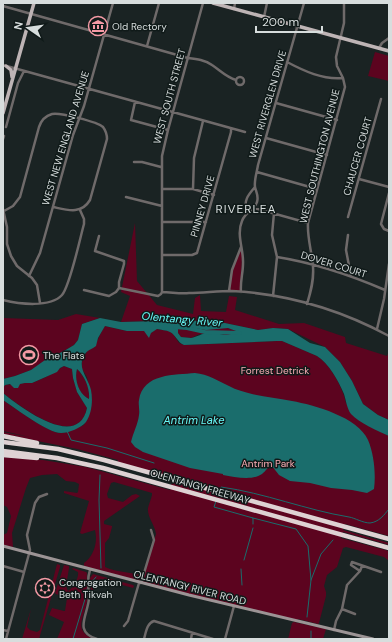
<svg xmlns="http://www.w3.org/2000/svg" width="392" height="642" viewBox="0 0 392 642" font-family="'DM Sans',sans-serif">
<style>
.green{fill:#5c041f}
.water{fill:#1a6d6c;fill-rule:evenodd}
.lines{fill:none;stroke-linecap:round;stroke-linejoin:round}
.stream{stroke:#1a6d6c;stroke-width:1}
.river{stroke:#1a6d6c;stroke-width:4}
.minor{stroke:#6f6a6a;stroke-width:2.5}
.secondary{stroke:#9c9495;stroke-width:3}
.primary{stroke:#beb4b5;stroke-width:3.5}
.motorway{stroke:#ded2d3;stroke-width:4.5}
.labels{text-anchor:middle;stroke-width:3;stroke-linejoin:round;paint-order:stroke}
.poi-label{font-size:10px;fill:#d7dddd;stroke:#101a19;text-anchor:start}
.street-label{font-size:10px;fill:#d7dddd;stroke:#101a19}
.park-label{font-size:10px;fill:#faacb5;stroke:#101a19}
.water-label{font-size:11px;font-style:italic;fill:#67f9f7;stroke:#101a19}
.quarter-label{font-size:12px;letter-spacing:1px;fill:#d7dddd;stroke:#101a19}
</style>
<rect width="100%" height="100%" fill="#1a2323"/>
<path class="green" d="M375 52 389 56V81L368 76Z
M135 223 137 281 157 305 193 314 195 298 200 295 201 311 226 312 229 296 237 297 235 310 279 324 304 323 345 337 346 343 387 356 389 351V420L378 415 363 404 352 381 340 362 325 347 288 329 273 328 258 330 220 322 207 326 193 320 121 322 130 296 121 292Z
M241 246 242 253 241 292 229 291 232 270Z
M76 314 100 318 82 324 78 340 74 345 31 370 15 376 3 379V318L58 320Z
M105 326 127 331H144L151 333 156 329 169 331 173 334 179 343 184 345 277 341H282L317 356C329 364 338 380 343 393 345 397 345 402 347 405 356 421 374 428 389 436V536L345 524 343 530 389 543V545L343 532 341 538 389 551V561L384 557 346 547 343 548 337 567 327 575 324 586 326 592V596L319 623 318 624 298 619 297 622 141 583 156 534C155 525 147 517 148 508 149 504 151 499 152 495V493L114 482 111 483 107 494 108 498 123 502 132 495 136 494 140 496 104 521V524L112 526V527L109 538 105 543V567C116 572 129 572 140 575L141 577 139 581 84 566V563C94 556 98 542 95 530L82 534 80 533 89 501 64 493V491L77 493 78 492 79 484 75 482 66 481 57 474 42 475 30 478 26 488 12 533 13 547 3 545V535L7 533 11 516 7 507 3 505V457L43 460 86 467 170 490 173 479 117 463 118 460 77 449 3 434V432L30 437 3 431V400C13 407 49 433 60 433 67 433 77 427 84 425L92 402 87 377 82 369V362L87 351 90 348H93C98 341 100 333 105 326Z
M182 326 228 328 237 331 232 335 227 336 220 333 200 334 191 338 181 337 178 333V329Z
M64 366 72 369 73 378 77 392 87 408C78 451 21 407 3 393V388L5 385 25 383H32L46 377Z
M77 369C85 377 90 388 89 399 78 394 74 380 77 369Z
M57 564 60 565V567L39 639H22L31 609 27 627 30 630 37 632 40 630Z
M64 565 69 566V568L66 586 68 591C73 588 79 578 78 572L72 569 73 568 86 572 87 573C86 582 89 592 87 601 84 618 73 630 93 639H57L64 622 49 615 52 608 64 611H65L67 598 56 594 55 593Z
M93 574 133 585 134 586 133 588 101 579 97 581 93 591 91 592 90 578Z
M294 622 326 629 323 639H288L292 623Z"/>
<path class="water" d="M100 318 121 322 194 320 207 326 220 322 258 330 273 328 288 329 310 343 325 347 340 362 352 381 363 404 378 415 389 420V436C378 431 359 423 351 414 347 409 346 400 344 394 338 380 329 364 317 356L282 341H277L184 345C177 342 176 335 170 332 166 330 161 330 157 329L151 333 149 338 144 331H127L105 326 98 338 96 346C89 351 85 350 82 361 80 371 89 380 91 390 93 400 92 413 86 422 81 428 69 433 61 433 48 433 15 408 3 400V393C20 407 78 451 87 408L77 392 73 378 72 369 64 366 60 368 57 372 32 383H25L20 384 18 388H14L10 384 5 385 3 388V379L15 376 31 370 45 360 64 351 74 345 78 340 82 324ZM182 326 206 330 228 328 236 331C227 339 221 332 209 333 202 333 197 337 191 338 188 338 184 337 181 337L178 333V329ZM77 369C85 376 90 389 89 399 79 394 74 380 77 369Z
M195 373C208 374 218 381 229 386 236 390 245 392 252 394 265 397 278 398 292 401 314 405 358 417 368 440 374 454 376 474 374 489L367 493 352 490 331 488 310 483 290 481 279 475 272 466C267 467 266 471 262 474 252 481 235 477 223 475V474L190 468 143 452 135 447 131 442C133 433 138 424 139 415 140 410 138 405 139 400 143 373 175 375 195 373Z"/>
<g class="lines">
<path class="stream" d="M67 431 71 440 107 448 154 463
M100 475 99 500 101 568
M219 490 221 487C265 493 306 510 349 517 355 518 363 523 370 523 379 522 384 515 389 509
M216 501 214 507 253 518V524
M253 518 296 529 308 546 311 580
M244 560 253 528
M241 569 242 585
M89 585 96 577
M307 617 311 580 321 554 333 540
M311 631V639
M73 639 85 599 87 589"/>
<path class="river" d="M175 327 187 328 205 332 240 333"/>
<path class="minor" d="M3 6 188 58C197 59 205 60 212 65 221 71 226 77 236 80
M234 9 235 3
M264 17 267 3
M147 46 159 3
M379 48 382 43 389 38
M287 62C304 71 323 80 343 78
M3 65 245 132
M236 81a4 4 0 1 1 8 0a4 4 0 1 1-8 0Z
M135 102 131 120 168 130
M276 103 337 120
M6 127 18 83 24 71
M266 138 327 155
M3 139 4 136
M134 162H142L161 167
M257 172 317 189
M359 179 389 187
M162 189H193L214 195
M193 189 194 158 203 121
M389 193 381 224 384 229 389 231
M126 197 162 206
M254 208 308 223
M3 209 7 227V244L11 256 17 266 32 278 37 285 40 303
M4 211 13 206 20 197 39 127C41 121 45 116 52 114 59 112 98 122 103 127 106 131 107 135 107 139L90 200C81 215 67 210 53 207
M247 212C243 201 248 195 255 187
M348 217 381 99
M162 222H206
M348 235 346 250 351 276
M99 236 95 251 124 261V264L119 282V288
M162 255H192L197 253 231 132V129
M277 257C315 263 350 275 385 290
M29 276 40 253 73 135 84 106 113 3
M119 288 158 296 161 294 162 292
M84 290 109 296 116 292 119 288
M229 291 232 270 241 247
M162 292V156L168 130 203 3
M162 292C171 292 180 294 189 293 203 293 217 291 232 291 286 294 341 310 389 336
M241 292C240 282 243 273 243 264 244 250 236 235 242 221 245 212 255 210 257 202 259 196 256 192 255 187 254 180 257 172 258 165L304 3
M273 296 277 257 272 235 274 213
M3 300C19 304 50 308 62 295 70 286 80 238 84 224V219L80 210
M307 304C311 291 314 280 313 267 312 252 307 238 308 223L345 87 343 78 337 66 336 57 344 23V3
M377 329 384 299 389 264
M3 566 24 572
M90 570C86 582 89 587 89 598 88 615 73 632 97 639
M360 571 351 565 352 562 381 572
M141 583 154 540 151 530
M342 609 355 614
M124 626 128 621 139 583
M3 630 8 631
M334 630 336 621 342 609 347 585 360 571 362 566
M6 639 30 550 27 535 35 503 39 497 47 494
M144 639C146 632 147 623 154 621L213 639
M191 639 192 633
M225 639 234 606"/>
<path class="secondary" d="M3 546 189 595 373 639"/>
<path class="primary" d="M213 3 389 51
M6 66 11 70 12 77
M3 113 34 3"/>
<path class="motorway" d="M3 436 37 443
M3 442 58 449 104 460 389 539
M3 451 57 458 103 468 389 548
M3 455 37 458"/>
</g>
<defs>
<symbol id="museum-ring" viewBox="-11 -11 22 22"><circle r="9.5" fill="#101a19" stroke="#f49aa5" stroke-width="1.5"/><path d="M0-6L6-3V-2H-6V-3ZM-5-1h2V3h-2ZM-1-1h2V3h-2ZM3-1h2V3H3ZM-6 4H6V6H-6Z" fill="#f49aa5"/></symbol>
<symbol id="stadium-ring" viewBox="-11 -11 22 22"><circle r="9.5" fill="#101a19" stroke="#f49aa5" stroke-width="1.5"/><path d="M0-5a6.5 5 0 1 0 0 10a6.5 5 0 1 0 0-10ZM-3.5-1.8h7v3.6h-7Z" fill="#f49aa5"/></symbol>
<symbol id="synagogue-ring" viewBox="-11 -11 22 22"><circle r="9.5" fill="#101a19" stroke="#f49aa5" stroke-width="1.5"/><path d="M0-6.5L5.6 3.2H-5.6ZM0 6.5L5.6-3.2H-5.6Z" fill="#f49aa5"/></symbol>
</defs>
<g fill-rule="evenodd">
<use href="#museum-ring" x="87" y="15" width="22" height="22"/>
<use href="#stadium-ring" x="18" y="344" width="22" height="22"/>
<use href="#synagogue-ring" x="34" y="577" width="22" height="22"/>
</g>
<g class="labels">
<g class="poi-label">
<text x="112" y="30">Old Rectory</text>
<text x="43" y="359">The Flats</text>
<text x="59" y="586">Congregation<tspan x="59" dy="12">Beth Tikvah</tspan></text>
</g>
<g class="street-label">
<text transform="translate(169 96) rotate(-75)" y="4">WEST SOUTH STREET</text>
<text transform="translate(267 104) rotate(-74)" y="4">WEST RIVERGLEN DRIVE</text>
<text transform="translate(65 138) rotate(-73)" y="4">WEST NEW ENGLAND AVENUE</text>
<text transform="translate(319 156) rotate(-76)" y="4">WEST SOUTHINGTON AVENUE</text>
<text transform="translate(357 156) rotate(-74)" y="4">CHAUCER COURT</text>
<text transform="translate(202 206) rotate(-74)" y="4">PINNEY DRIVE</text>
<text transform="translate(334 264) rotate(17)" y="4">DOVER COURT</text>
<text transform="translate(200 486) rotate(16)" y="4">OLENTANGY FREEWAY</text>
<text transform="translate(190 587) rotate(14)" y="4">OLENTANGY RIVER ROAD</text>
</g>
<g class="park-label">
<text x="275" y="374">Forrest Detrick</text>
<text x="268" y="467">Antrim Park</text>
</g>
<g class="water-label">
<text transform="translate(182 319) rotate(5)" y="4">Olentangy River</text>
<text x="194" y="424">Antrim Lake</text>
</g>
<g class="quarter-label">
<text x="246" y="213">RIVERLEA</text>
</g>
</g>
<rect width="392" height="642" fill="none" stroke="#d7dddd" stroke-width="8"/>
<g transform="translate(28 28) rotate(283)" stroke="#101a19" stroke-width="3" paint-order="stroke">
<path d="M0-3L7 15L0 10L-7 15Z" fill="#d7dddd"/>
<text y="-6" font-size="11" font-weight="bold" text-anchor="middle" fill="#d7dddd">N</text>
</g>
<path d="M256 26v6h66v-6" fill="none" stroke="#d7dddd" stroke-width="2"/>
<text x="262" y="26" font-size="12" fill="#d7dddd" stroke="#101a19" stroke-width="3" paint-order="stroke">200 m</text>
</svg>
